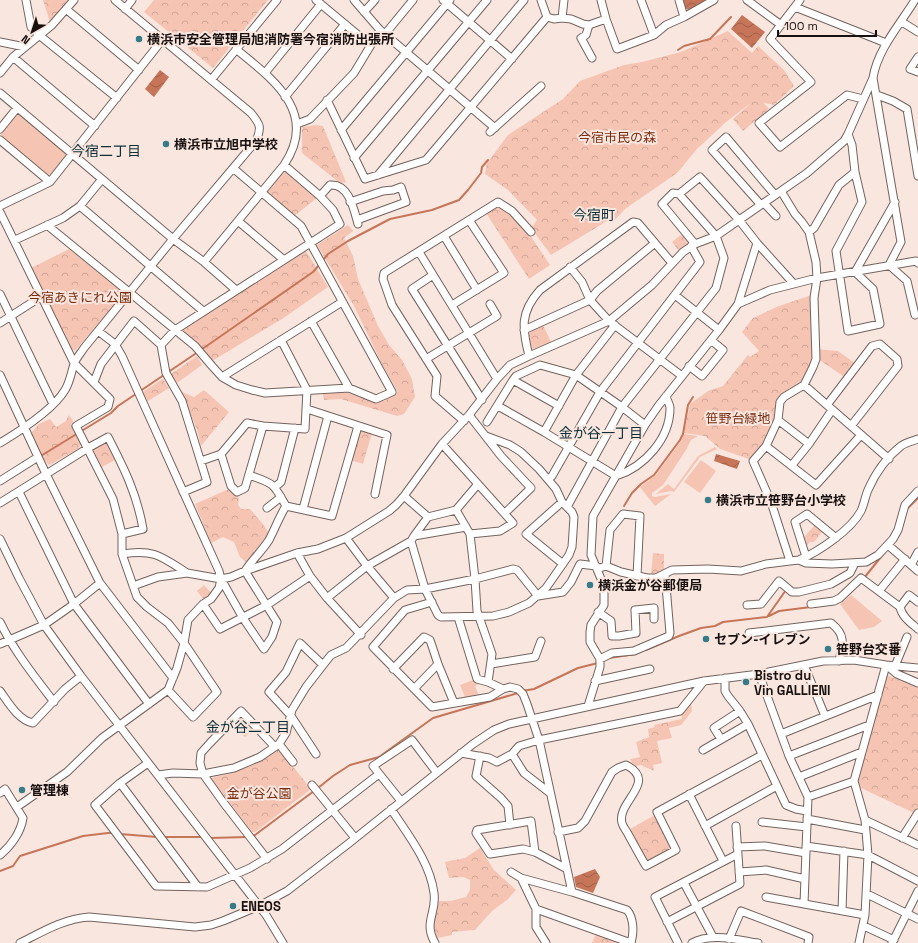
<svg xmlns="http://www.w3.org/2000/svg" width="918" height="943" viewBox="0 0 918 943" font-family="'Space Grotesk','Noto Sans JP',sans-serif">
<style>
.green{fill:#f6c4b3}
.forest{fill:url(#forest-crowns)}
.water{fill:url(#water-waves)}
.lines{fill:none;stroke-linecap:round;stroke-linejoin:round}
.stream{stroke:#c77559;stroke-width:2}
.minor-casing{stroke:#73635e;stroke-width:9}
.minor{stroke:#fff;stroke-width:7}
.poi-dot{fill:#357b88;stroke:#f9e6df;stroke-width:1.5}
.labels{text-anchor:middle;stroke-width:4;stroke-linejoin:round;paint-order:stroke}
.poi-label{font-size:13px;font-weight:bold;fill:#18110f;stroke:#f9e6df;text-anchor:start}
.park-label{font-size:13px;fill:#7a2e11;stroke:#f9e6df}
.neighbourhood-label{font-size:14px;fill:#0d2f35;stroke:#f9e6df}
</style>
<defs>
<pattern id="forest-crowns" width="20" height="18" patternUnits="userSpaceOnUse"><rect width="20" height="18" fill="#f6c4b3"/><path d="M2 6a3 3 0 1 1 6 0M12 15a3 3 0 1 1 6 0" fill="none" stroke="#d2a799"/></pattern>
<pattern id="water-waves" width="16" height="10" patternUnits="userSpaceOnUse"><rect width="16" height="10" fill="#c77559"/><path d="M0 5q4-4 8 0t8 0" fill="none" stroke="#a15f48"/></pattern>
</defs>
<rect width="100%" height="100%" fill="#f9e6df"/>
<path class="green" d="M16 113H20L67 153V157L52 174 49 175 1 137V132Z
M684 434 698 436 691 440 686 450 663 485 652 493V496L655 497 671 494 655 506 640 487 655 476 681 441Z
M715 447 717 449 700 457 674 492 671 491 656 494 668 484 674 489 698 456Z
M701 460 716 471 700 493 684 482Z
M851 595 882 621 874 627 859 630 840 604Z
M473 680 475 682 482 683 475 686 479 696 465 697 460 685Z"/>
<path class="forest" d="M43 0H69L50 22Z
M154 0H268L213 68 144 12Z
M728 31 752 53 758 46 784 70 794 86 774 105 764 103 769 109 743 131 733 119 752 102 726 122 697 149 677 173 625 209 612 223 607 221 551 255 531 228 537 220 508 190 485 174 487 163 508 135 563 99 580 81 624 65 642 62 681 52Z
M316 125 323 126 346 182 340 183 302 153V127Z
M285 170 317 198 294 216 267 192Z
M498 206 511 214 532 238 550 265 529 279 486 213Z
M348 225 353 231 344 238 353 256 358 279 378 326 389 345 402 360 412 379 415 397 404 414 397 416 341 399 324 400 323 394 343 391 375 403 384 401 398 392 382 364 354 306 317 245Z
M682 234 688 241 687 244 679 251 672 242Z
M69 249 124 293 75 351 71 349 31 268Z
M306 251 328 287 282 319 212 361 198 344 181 331 182 329 276 267Z
M812 295 814 347 812 367 802 383 784 395 774 424 765 444 749 459 720 449 705 436 684 433 690 404 708 391 723 386 748 355 750 357 759 351 742 332 753 318 779 306Z
M543 325 551 342 533 349C524 334 528 332 543 325Z
M816 349 838 351 856 364 846 378 818 359Z
M197 356 202 365 177 383 171 374Z
M163 379 169 388 148 401 142 393 144 391Z
M204 390 229 412 201 446 197 430 182 392 194 397Z
M69 415 73 421 71 425 81 444 78 449 49 465 43 459 31 433 39 424 50 419 56 427 66 421Z
M361 430 372 433 363 464 351 460Z
M107 440 117 459 102 467 93 449Z
M229 489 239 498 238 505 241 509H250L262 523 269 533 252 556 246 562 240 557 234 542 223 537 211 543 195 504Z
M815 525 822 532 814 542H810L807 545 804 537Z
M653 553 664 554V570L651 575Z
M204 585 212 594 204 600 197 591Z
M887 675 918 688V807L914 813 859 787 857 779Z
M691 703 692 711 681 725 669 728 672 738 657 741 662 763 653 765 654 771 641 765 635 766 633 765 630 759 640 757 636 742 649 737 648 729 655 727 654 725 682 719 681 713Z
M241 716 254 729 245 737 231 724 238 717Z
M279 749 311 789 255 832H252L211 778 232 773 253 765Z
M655 815 672 847 671 850 649 862 647 861 630 829Z
M480 848 494 870 516 890 508 899 492 911 475 930 452 932V935L437 938 433 924 437 911 439 901H451L466 897 470 890V880L463 877 449 878 445 862 465 858Z
M596 934 623 943H592Z"/>
<path class="water" d="M683 0H706L690 10 686 9Z
M742 15 765 32 752 48 731 29Z
M160 70 169 77 154 97 145 89Z
M716 454 740 461 737 469 714 461Z
M595 869 600 877 593 893 576 887 574 877Z"/>
<g class="lines">
<path class="stream" d="M678 50 684 46 710 39 731 17
M323 260 328 254 348 241 390 219 432 210 459 200 468 190 481 173 482 167 488 160
M39 457 111 413 118 406 195 354 313 272 320 264
M624 506 632 493 641 484 654 475 680 440 683 434 688 405 693 397
M908 508 918 498
M864 578 885 552
M769 616 779 611 811 607
M646 650 679 636 701 628 715 626 723 622 767 617 786 590
M609 658 636 654
M522 691 534 689 578 668 598 663
M318 788 333 776 350 765 379 757 433 718 518 693
M120 834 157 837
M252 836 255 835 314 791
M164 837H203
M210 838 247 837
M0 871 13 866 20 856 83 836 108 833H113"/>
<defs>
<path id="minor" d="M26 0 31 27 39 35 117 98
M316 0 370 45
M354 0 380 30 495 128
M443 0 512 59
M541 0 547 17 554 19 562 18 571 19 583 24 589 25 606 19
M601 0 606 19 617 49 654 35 666 25 684 17 714 0
M641 0 654 35
M679 0 684 17
M747 0 781 25
M800 0 770 39 811 82 759 123 780 147 847 95 863 99
M795 7 886 43
M66 9 139 70
M125 9 132 0
M364 12 375 0
M562 18 564 0
M902 22 918 32
M589 25 586 35 581 38 592 58
M385 34 413 0
M0 42 25 47
M13 57 95 126
M918 57 910 69 918 72
M0 73 13 57 52 25 74 0
M265 73 321 4
M873 78 901 242 889 265 907 281 915 315
M211 80 277 0
M0 93 173 239 204 262 236 290
M877 95 893 101 907 109 918 176
M285 97 345 24
M327 100 365 179 426 160 547 17
M297 124 310 119 354 73 380 30
M0 129 17 108
M341 130 450 0
M490 132 541 86
M848 134 852 145 855 172 862 202 836 251 848 331 880 324 873 289 855 272 895 202
M0 140 50 182
M354 158 487 0
M378 175 524 0
M781 191 795 214 802 222 809 232 816 262 817 278 814 298 816 359 813 367 804 385 784 397 780 402 778 420 766 446 753 461 771 502 790 561
M320 196 330 185C349 183 354 210 358 224
M350 202 383 191 393 190 401 187 406 202 357 220
M764 203 776 216
M761 205 712 150 726 137 775 195
M0 206 50 182 163 39
M80 206 203 311
M0 212 74 363 110 399 108 407 76 426 113 499 122 534V554L137 597 147 607 168 623 184 643 217 692 193 717 168 690
M238 221 284 260
M47 225 195 346 212 366 222 377 236 385 252 390 265 393 349 388 376 399 392 392 301 226 233 168
M809 232 814 228 839 185 855 172
M444 236 477 290
M15 240 63 218 80 206 102 179
M757 243 794 284
M419 252 497 379
M204 262 284 165C319 113 274 80 236 49
M570 267 582 282 590 300 609 321 682 376
M433 275 412 289 482 400
M0 294 53 404
M675 295 719 330
M738 304 770 290 817 278 916 261 918 263
M452 305 504 273 469 220
M311 321 349 388
M0 323 42 296
M524 330 590 300 597 291 655 243
M98 331 115 344 122 356 219 571 221 579
M529 356C522 328 520 312 540 290L633 222 638 223 672 263
M426 359 497 316 490 304
M689 366 702 376 723 350 711 340
M0 375 46 474 100 583 173 678
M222 377 342 302
M513 380 516 376 540 365 576 375 622 407 645 425
M94 382 101 364 134 321 161 345
M804 385 889 459
M827 405 872 346 880 344 897 359 898 366 851 426
M498 406 544 432 616 476C644 467 670 439 670 408 670 405 667 400 666 396
M307 409 387 435 375 494
M469 415 501 456 531 488 505 513
M778 420 809 444
M464 421 435 396 437 376 392 305 383 279 384 273 498 202 512 211 531 232
M487 422 513 380 559 406
M544 432 576 375 615 325
M0 443C20 431 53 410 65 390 70 382 71 373 74 364 76 358 81 353 84 348L173 239 256 141C262 127 260 124 251 113L115 0
M442 444 513 523 500 531 470 534
M766 446 816 485 861 435
M221 454 231 486 237 492 245 488 263 426
M201 461 221 454 247 423 263 426 305 429 307 390 281 340
M792 465 809 444 832 410
M249 475C275 484 273 483 286 506L332 516 358 426
M549 479 552 476 600 392 700 262 691 246
M0 481 38 457
M275 487 281 482 295 428
M19 492 74 604 149 704
M183 492 207 482 182 401 166 373 161 345 175 330 340 224 333 210 320 196 284 165
M404 496 428 517 456 510 478 484
M562 502 526 534 563 564
M0 503 88 448 108 437C124 468 137 494 143 529L122 534
M567 507 622 407 716 288 724 258 716 236 679 194
M267 508 281 497
M303 509 328 416
M456 510 470 534 475 579 477 611 492 654 488 682
M414 536 428 517
M346 538 367 566 394 598
M0 539 19 578 44 625 81 676 266 915 283 943
M411 541 425 589 438 615 441 617 493 616 509 612 529 603 546 588 569 555 572 547 574 517 572 512 562 502 556 489 539 469 521 452 510 445 486 436
M888 545 918 571
M297 553 310 576 327 598 361 635
M122 554C154 549 161 556 187 573
M806 557 795 522 807 514 836 538
M799 560C818 552 851 530 861 511 864 505 865 497 868 490 875 474 887 457 901 446 905 443 913 441 918 439
M911 565 918 552
M606 566 610 530 623 514 640 516 637 576
M597 569 606 566 621 572 647 578H656L672 570 708 569 741 571 766 564 790 561 799 560 806 563 832 564 866 562 878 555 893 539 898 530 905 505 918 491
M133 586 158 577 187 573 221 579 243 618 264 649 272 637 277 622 245 571C252 560 262 551 269 540 275 529 279 517 286 506
M879 591 905 559
M538 596 563 592 571 582 580 564 596 566
M327 598 367 566 411 541 414 536 466 527
M432 602 405 610 373 647 432 707 490 697 503 689 510 687 518 689 523 694 527 704 539 740 572 892 627 910C634 918 634 933 631 943
M203 604 220 629 267 605 310 576
M811 604 834 601 840 598 861 578 900 607C902 617 911 623 918 629
M747 605 761 604 779 581 792 592H799L831 584 850 573 855 563
M900 607 909 595 918 602
M598 612 611 621 612 636H619L636 633 635 610 654 608V619
M458 617 477 679 488 682 503 689
M0 622C14 651 34 676 54 702
M749 633 831 623C846 635 843 643 839 661
M0 644 44 625 74 604 100 583
M600 659 612 653 634 651 669 636 670 633 665 574
M491 664 535 657 541 641
M804 665 825 716
M895 666 907 637
M393 669 424 637 430 640 438 664 454 703
M759 674 789 756 808 797 804 904
M725 678V691L728 696 740 711 748 724 786 805 796 809 807 811
M595 681 650 669
M414 689 438 664
M0 691C8 702 18 720 33 723L65 689 81 676
M588 706 600 667V659L590 642V632L591 625 604 605V586L591 555 593 516 645 425 659 405 719 330 738 304 757 243 739 220 700 177 679 194 673 193 662 204 695 244
M781 734 878 695
M721 739 714 728 740 711
M279 744 293 762
M703 750 748 724
M461 753 489 758 497 762 512 754 519 746 539 740 680 711 704 681
M316 754 291 716 269 692 286 672 300 643 323 665
M512 754 524 773 550 793
M480 756 476 776 501 798 508 806 510 825
M789 756 869 725
M148 763 120 783 95 805 156 886 207 887 250 868 282 849 379 774
M158 775 173 773 203 774 234 768 260 757 279 744 286 733 292 710 306 687 323 665 331 655 346 648 394 598 407 590 425 589 475 579 513 569 517 570 538 596
M799 777 862 752
M120 783 198 887
M312 785 355 838
M0 793 5 789 23 818C21 832 11 846 0 855
M689 794 723 861
M808 797 854 781
M401 801 373 766 412 740 437 773
M17 807 67 772 102 738 168 690 177 668 184 643 188 620 203 604 211 599 219 588 221 579 231 577 245 571 297 553 318 549 346 538 389 511 396 505 404 496 442 444 469 415 497 379 510 365 529 356 609 321 652 285 683 252 695 244 716 236 807 173 844 141 848 134 873 78C877 50 901 23 915 0
M391 809C408 835 430 862 434 893 437 913 423 922 435 943
M807 819 865 830
M865 820 918 845
M762 822 807 827
M705 826 777 786
M558 832 578 828 585 821 612 772 618 768 626 765C659 782 616 802 622 823 623 827 626 830 628 834 634 845 640 856 646 866L676 850 657 812 762 755
M902 838 918 813
M806 846 868 855 918 881
M737 847 765 846 806 853
M535 852 531 821 477 830 476 833 490 854 523 849 535 852 567 869
M267 859 223 802 203 774 200 763 201 753 210 743 241 711 275 747
M511 872 521 878 536 909V927L546 943
M739 872 766 870 805 879
M521 878 572 892
M684 883 713 937
M867 894 918 919
M766 897 865 915
M536 909 631 943
M842 911 844 851
M667 922 740 884 736 826
M864 926 894 940
M729 939 741 911 809 937 808 943
M20 943C42 932 63 919 89 917L195 927 211 925 223 921 259 906 287 891 348 844 473 744 494 730 509 724 704 681 759 674 823 661 854 660 886 665 918 668
M678 943 655 897 738 854
M692 943C711 932 738 940 758 943
M859 943 865 915 868 855 865 820 854 781 886 665 897 674 918 683
M892 943 918 891"/>
</defs>
<use href="#minor" class="minor-casing"/>
<use href="#minor" class="minor"/>
</g>
<g class="poi-dot">
<circle cx="139" cy="39" r="4"/>
<circle cx="166" cy="144" r="4"/>
<circle cx="708" cy="500" r="4"/>
<circle cx="590" cy="585" r="4"/>
<circle cx="706" cy="639" r="4"/>
<circle cx="828" cy="649" r="4"/>
<circle cx="746" cy="682" r="4"/>
<circle cx="22" cy="790" r="4"/>
<circle cx="233" cy="906" r="4"/>
</g>
<g class="labels">
<g class="poi-label">
<text x="147" y="44">横浜市安全管理局旭消防署今宿消防出張所</text>
<text x="174" y="149">横浜市立旭中学校</text>
<text x="716" y="505">横浜市立笹野台小学校</text>
<text x="598" y="590">横浜金が谷郵便局</text>
<text x="714" y="644">セブン-イレブン</text>
<text x="836" y="654">笹野台交番</text>
<text x="754" y="680">Bistro du<tspan x="754" dy="15">Vin GALLIENI</tspan></text>
<text x="30" y="795">管理棟</text>
<text x="241" y="911">ENEOS</text>
</g>
<g class="park-label">
<text x="617" y="142">今宿市民の森</text>
<text x="80" y="302">今宿あきにれ公園</text>
<text x="738" y="423">笹野台緑地</text>
<text x="259" y="798">金が谷公園</text>
</g>
<g class="neighbourhood-label">
<text x="106" y="156">今宿二丁目</text>
<text x="594" y="220">今宿町</text>
<text x="601" y="438">金が谷一丁目</text>
<text x="248" y="732">金が谷二丁目</text>
</g>
</g>
<g transform="translate(32 32) rotate(219)" stroke="#f9e6df" stroke-width="3" paint-order="stroke">
<path d="M0-3L7 15L0 10L-7 15Z" fill="#18110f"/>
<text y="-6" font-size="11" font-weight="bold" text-anchor="middle" fill="#18110f">N</text>
</g>
<path d="M778 30v6h98v-6" fill="none" stroke="#18110f" stroke-width="2"/>
<text x="784" y="30" font-size="12" fill="#18110f" stroke="#f9e6df" stroke-width="3" paint-order="stroke">100 m</text>
</svg>
